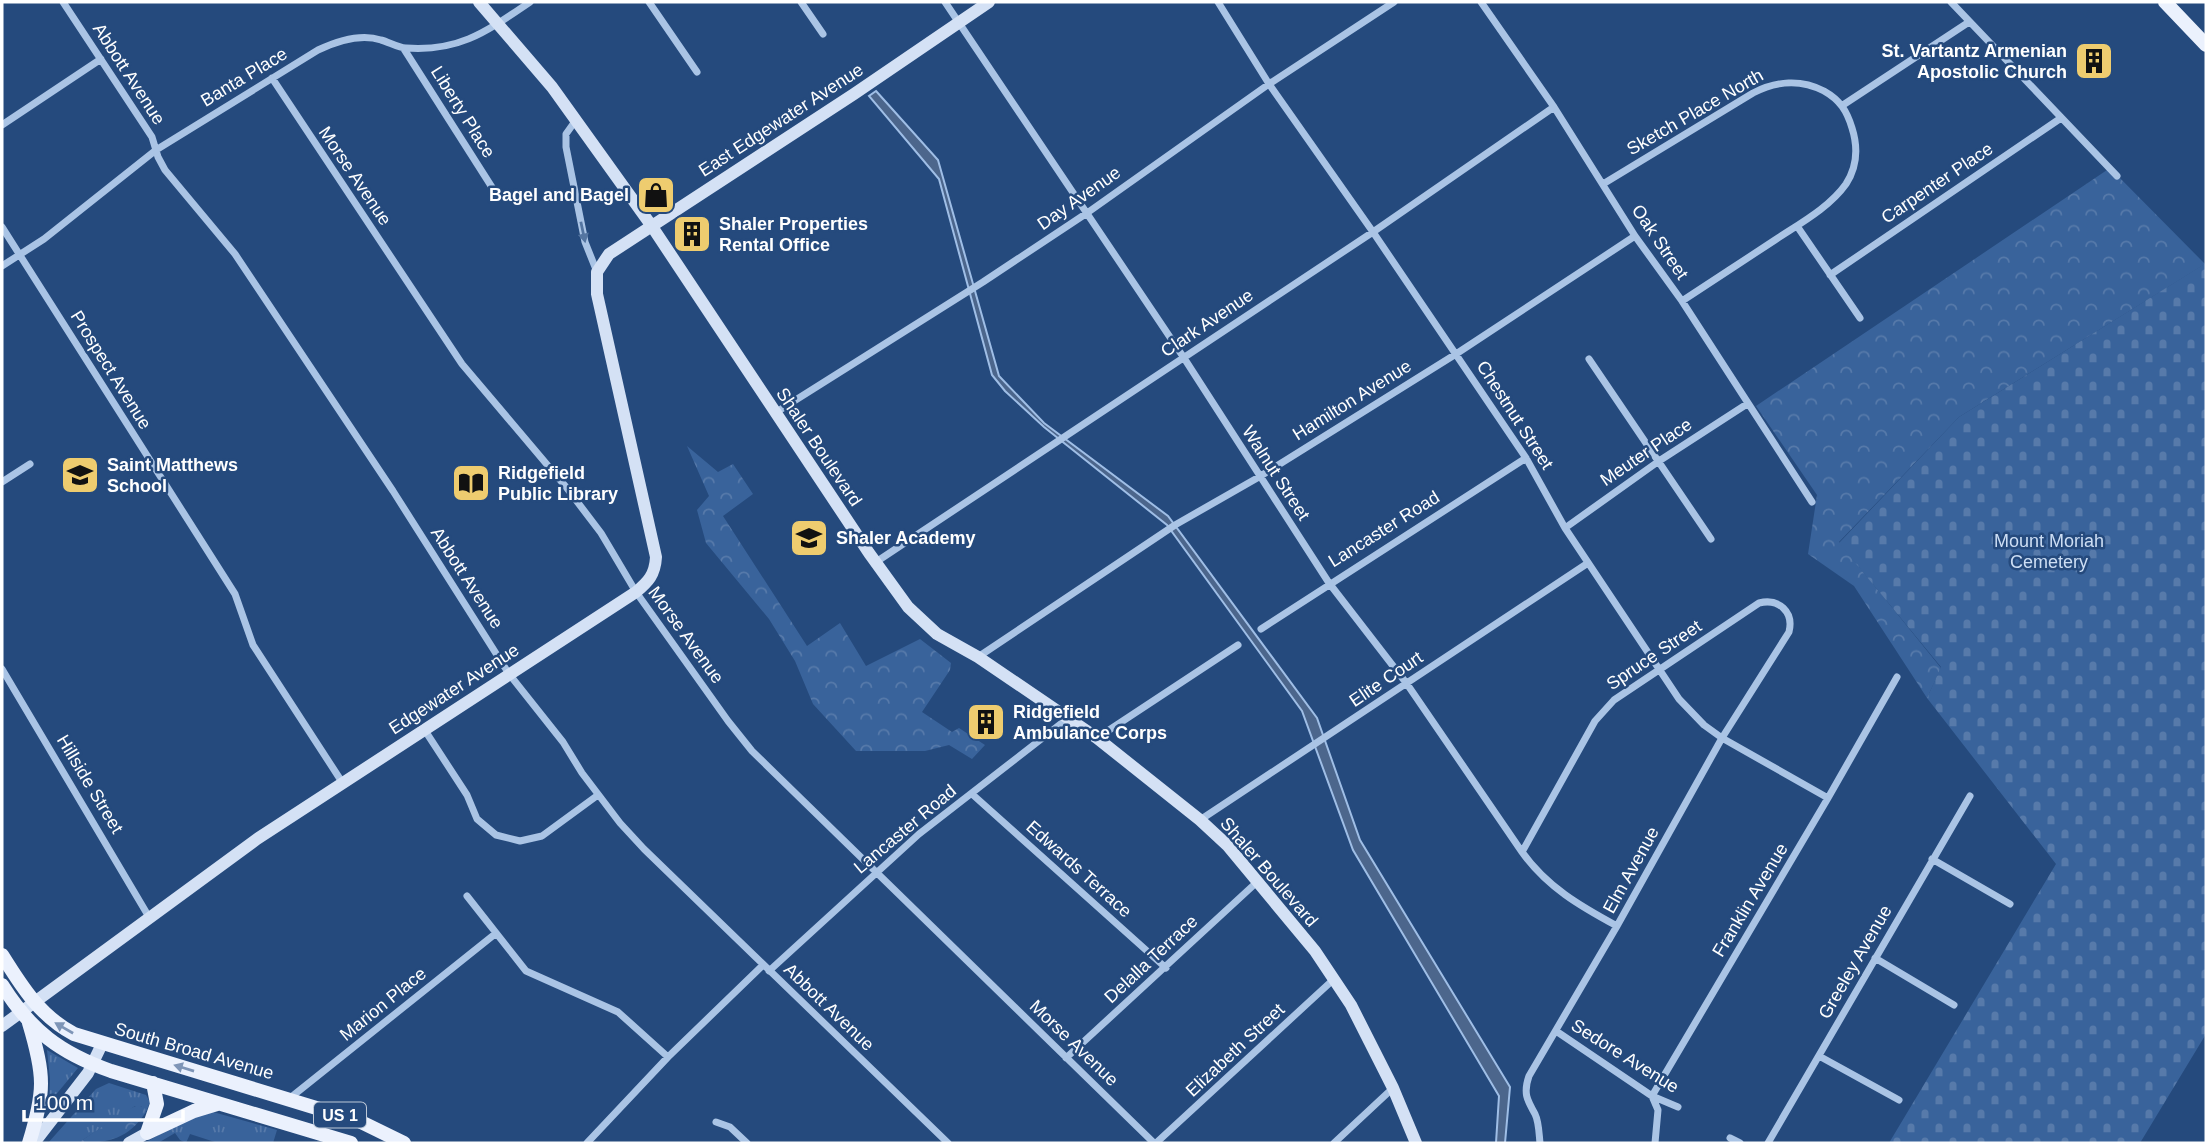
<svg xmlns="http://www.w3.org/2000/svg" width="2208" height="1145" viewBox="0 0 2208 1145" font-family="Arial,sans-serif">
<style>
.grass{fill:url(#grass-tufts)}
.forest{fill:url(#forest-crowns)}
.cemetery{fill:url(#cemetery-stones)}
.water{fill:#4c668c;stroke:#9fbee6;stroke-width:2}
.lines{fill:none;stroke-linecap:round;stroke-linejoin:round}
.street{stroke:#aac4e5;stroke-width:7}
.secondary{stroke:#d4e1f5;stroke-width:12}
.primary{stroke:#ebf1fd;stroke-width:14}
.oneway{fill:#5475a1}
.oneway2{fill:#7e95b7}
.labels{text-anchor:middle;stroke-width:5;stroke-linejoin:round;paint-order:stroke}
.shield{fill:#254a7d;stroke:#bec9d8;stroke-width:2}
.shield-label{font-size:16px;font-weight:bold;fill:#fff}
.poi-label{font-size:18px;font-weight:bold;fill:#fff;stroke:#254a7d;text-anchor:start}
.street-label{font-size:18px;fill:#fff;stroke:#254a7d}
.park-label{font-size:18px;fill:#cddef4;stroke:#254a7d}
</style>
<defs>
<pattern id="grass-tufts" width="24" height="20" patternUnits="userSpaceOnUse" patternTransform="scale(1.75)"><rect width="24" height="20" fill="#39639b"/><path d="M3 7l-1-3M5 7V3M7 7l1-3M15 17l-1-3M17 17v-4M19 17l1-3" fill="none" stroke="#577aaa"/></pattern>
<pattern id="forest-crowns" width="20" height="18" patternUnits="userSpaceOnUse" patternTransform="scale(1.75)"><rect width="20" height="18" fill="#39639b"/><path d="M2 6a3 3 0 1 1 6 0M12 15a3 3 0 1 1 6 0" fill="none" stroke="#577aaa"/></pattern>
<pattern id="cemetery-stones" width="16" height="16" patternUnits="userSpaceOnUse" patternTransform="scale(1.75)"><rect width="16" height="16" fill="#39639b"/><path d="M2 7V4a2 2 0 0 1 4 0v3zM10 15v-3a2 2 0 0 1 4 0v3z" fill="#577aaa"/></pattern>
</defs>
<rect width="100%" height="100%" fill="#254a7d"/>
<path class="grass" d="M47 1050 78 1068 49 1103 50 1079Z
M109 1083 146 1095 150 1102 146 1112 141 1106H135L78 1143H48L96 1089Z
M213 1112 277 1130 273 1143H218L190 1134 186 1143 180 1140 175 1133 158 1143H144L196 1115Z"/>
<path class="forest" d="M2110 168 2205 264 1959 417 1839 542 1941 668 1927 698 1854 586 1808 554 1817 495 1756 406Z
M687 446 718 472 733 464 753 494 723 516 807 646 840 623 866 666 920 639 951 663 950 670 922 712 952 732 959 728 985 745 972 759 949 745 925 751H856L813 704 795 661 769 619 706 543 697 510 709 496Z
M138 1105 145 1108 146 1112C128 1139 109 1143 78 1143L127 1110Z"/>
<path class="cemetery" d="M2206 263V1034L2140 1143H1889L2056 864 1927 698 1941 667 1839 543 1959 417Z"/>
<path class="water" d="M876 91 938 160 999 376 1044 423 1168 516 1317 718 1360 840 1510 1087 1505 1143H1496L1499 1096 1353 850 1302 711 1167 525 1044 427 1005 391 992 375 939 179 869 96Z"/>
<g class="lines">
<path class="street" d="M63 2 152 137 158 157 165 170 235 254 393 491 509 674 563 742 582 773 620 823 644 849 948 1143
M649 2 697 72
M801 2 823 34
M945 2 1184 358 1329 583 1407 684 1522 852C1547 887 1580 906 1617 926
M1218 2 1269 84 1373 232 1526 458 1565 528 1679 699 1704 725 1722 738 1828 798
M1481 2 1554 107 1635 236 1682 301 1812 502
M1951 2 2117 176
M404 49 495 192
M272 78 462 364 566 487 601 533 636 592 728 721 752 751 1154 1143
M1843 105 1969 22
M576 120 566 134V147L585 242 597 272
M2 125 101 59
M1603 184 1753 93C1776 81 1801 79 1824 91 1840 100 1847 111 1852 128 1858 147 1857 167 1846 184 1829 208 1799 224 1775 240 1744 260 1713 281 1682 301
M1797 226 1860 318
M2 227 235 594 253 645 342 782
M2 266 44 239 156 150 318 50C337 41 360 33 381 40 389 42 398 48 406 48 460 52 487 31 530 2
M1830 275 2061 118
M1589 359 1711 539
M775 413 983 282 1087 213 1269 84 1394 2
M2 482 30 464
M1565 528 1659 461 1747 404
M876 562 1373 232 1554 107
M1261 629 1526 458
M978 657 1175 525 1259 477 1456 354 1635 236
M2 669 149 917
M424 729 467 795 477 819 496 835 520 841 542 836 598 795
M1097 738 1238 645
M972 794 1166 968
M1200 820 1588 563
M1522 852 1595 721 1614 700 1759 603C1779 598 1794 612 1789 632L1722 738 1617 926 1529 1076C1523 1093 1527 1100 1535 1114 1539 1122 1539 1134 1540 1143
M1932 859 2010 904
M467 896 526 971 618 1012 668 1057
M1875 958 1954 1005
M769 971 919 834 1067 719
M1556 1031 1652 1096 1678 1107
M1819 1056 1899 1100
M1066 1058 1257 882
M290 1098 495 934
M716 1122 730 1127 747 1143
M1730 1138 1740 1143
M587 1143 668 1057 763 965
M1156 1143 1334 979
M1334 1143 1393 1088
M1655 1143 1658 1110 1652 1096 1828 798 1897 677
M1768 1143 1970 796"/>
<path class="secondary" d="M479 2 552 87 651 225 869 553 908 607 937 634 978 657 1097 738 1200 820 1227 845 1315 951 1351 1005 1393 1088 1416 1143
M2 1026 257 839 636 592C648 582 655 575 656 557L597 294V272L609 254 854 94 989 2
M34 1143 88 1073 102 1044
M129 1143 147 1133"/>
<path class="primary" d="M2165 2 2206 45
M2 955C22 987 40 1016 74 1034L359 1121 404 1143
M2 985C31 1031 60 1053 111 1071L351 1143
M29 1023C45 1076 45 1091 29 1143
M147 1133 194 1111 217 1104
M147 1133 157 1104 153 1083"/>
</g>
<defs><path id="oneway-solid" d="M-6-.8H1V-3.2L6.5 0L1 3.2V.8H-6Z" transform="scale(1.75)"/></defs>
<use class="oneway" href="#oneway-solid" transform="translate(583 232) rotate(78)"/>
<g class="oneway2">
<use href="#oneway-solid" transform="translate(64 1028) rotate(-150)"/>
<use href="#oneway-solid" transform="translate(184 1068) rotate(-163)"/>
</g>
<defs>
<symbol id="building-square" viewBox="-11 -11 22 22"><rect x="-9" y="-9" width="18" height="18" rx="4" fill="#eecc6f" stroke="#254a7d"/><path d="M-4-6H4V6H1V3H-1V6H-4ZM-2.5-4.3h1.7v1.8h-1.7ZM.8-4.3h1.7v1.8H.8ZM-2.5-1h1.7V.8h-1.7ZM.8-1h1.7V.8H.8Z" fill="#111"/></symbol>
<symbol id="shop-square" viewBox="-11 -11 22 22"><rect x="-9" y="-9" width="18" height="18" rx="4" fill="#eecc6f" stroke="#254a7d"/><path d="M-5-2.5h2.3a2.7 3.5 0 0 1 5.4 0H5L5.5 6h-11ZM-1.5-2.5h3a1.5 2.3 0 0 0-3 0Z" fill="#111"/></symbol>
<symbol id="school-square" viewBox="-11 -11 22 22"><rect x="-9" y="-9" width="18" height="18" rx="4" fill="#eecc6f" stroke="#254a7d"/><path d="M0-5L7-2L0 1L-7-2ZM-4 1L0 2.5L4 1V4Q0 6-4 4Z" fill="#111"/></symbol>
<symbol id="library-square" viewBox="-11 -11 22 22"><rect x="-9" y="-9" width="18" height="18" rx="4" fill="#eecc6f" stroke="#254a7d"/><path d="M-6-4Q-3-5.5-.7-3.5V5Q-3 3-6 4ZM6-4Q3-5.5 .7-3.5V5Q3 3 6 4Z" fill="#111"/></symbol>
</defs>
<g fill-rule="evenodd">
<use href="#building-square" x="2072" y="39" width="44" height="44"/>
<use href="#shop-square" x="634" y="173" width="44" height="44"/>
<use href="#building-square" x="670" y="212" width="44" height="44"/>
<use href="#school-square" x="58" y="453" width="44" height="44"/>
<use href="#library-square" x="449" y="461" width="44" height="44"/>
<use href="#school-square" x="787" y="516" width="44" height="44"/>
<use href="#building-square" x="964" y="700" width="44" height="44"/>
</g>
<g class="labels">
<rect class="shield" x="314" y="1102.5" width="52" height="25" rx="5"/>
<g class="shield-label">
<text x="340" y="1121">US 1</text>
</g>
<g class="poi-label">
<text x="2067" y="57" text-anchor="end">St. Vartantz Armenian<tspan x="2067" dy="21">Apostolic Church</tspan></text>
<text x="629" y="201" text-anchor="end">Bagel and Bagel</text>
<text x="719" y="230">Shaler Properties<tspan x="719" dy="21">Rental Office</tspan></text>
<text x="107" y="471">Saint Matthews<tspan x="107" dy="21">School</tspan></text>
<text x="498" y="479">Ridgefield<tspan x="498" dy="21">Public Library</tspan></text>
<text x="836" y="544">Shaler Academy</text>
<text x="1013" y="718">Ridgefield<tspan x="1013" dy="21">Ambulance Corps</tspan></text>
</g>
<g class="street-label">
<text transform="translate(129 74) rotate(57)" y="6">Abbott Avenue</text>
<text transform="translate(244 77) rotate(-31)" y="6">Banta Place</text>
<text transform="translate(463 112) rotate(58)" y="6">Liberty Place</text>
<text transform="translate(1695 112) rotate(-30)" y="6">Sketch Place North</text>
<text transform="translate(781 120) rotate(-33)" y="6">East Edgewater Avenue</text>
<text transform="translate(355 176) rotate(56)" y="6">Morse Avenue</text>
<text transform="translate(1937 183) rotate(-34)" y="6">Carpenter Place</text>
<text transform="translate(1079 198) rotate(-35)" y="6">Day Avenue</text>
<text transform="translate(1660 242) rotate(56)" y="6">Oak Street</text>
<text transform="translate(1207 323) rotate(-34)" y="6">Clark Avenue</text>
<text transform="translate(111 370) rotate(58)" y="6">Prospect Avenue</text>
<text transform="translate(1352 400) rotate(-32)" y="6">Hamilton Avenue</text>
<text transform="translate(1515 415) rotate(57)" y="6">Chestnut Street</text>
<text transform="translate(819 447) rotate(56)" y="6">Shaler Boulevard</text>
<text transform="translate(1646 452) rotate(-34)" y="6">Meuter Place</text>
<text transform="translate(1276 473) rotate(57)" y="6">Walnut Street</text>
<text transform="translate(1384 529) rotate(-32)" y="6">Lancaster Road</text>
<text transform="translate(467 578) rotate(57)" y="6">Abbott Avenue</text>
<text transform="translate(686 635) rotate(54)" y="6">Morse Avenue</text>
<text transform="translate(1654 655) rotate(-34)" y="6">Spruce Street</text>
<text transform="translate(1386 679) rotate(-34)" y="6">Elite Court</text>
<text transform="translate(454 689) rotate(-33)" y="6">Edgewater Avenue</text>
<text transform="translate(90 784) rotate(59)" y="6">Hillside Street</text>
<text transform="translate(905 829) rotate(-40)" y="6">Lancaster Road</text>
<text transform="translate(1079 869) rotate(42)" y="6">Edwards Terrace</text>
<text transform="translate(1631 870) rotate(-61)" y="6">Elm Avenue</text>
<text transform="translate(1269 872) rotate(49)" y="6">Shaler Boulevard</text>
<text transform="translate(1750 900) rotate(-59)" y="6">Franklin Avenue</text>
<text transform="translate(1151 959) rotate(-43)" y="6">Delalla Terrace</text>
<text transform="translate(1855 962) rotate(-60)" y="6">Greeley Avenue</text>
<text transform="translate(383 1004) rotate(-39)" y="6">Marion Place</text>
<text transform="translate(829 1007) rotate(44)" y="6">Abbott Avenue</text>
<text transform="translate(1074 1043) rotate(44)" y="6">Morse Avenue</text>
<text transform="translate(1235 1050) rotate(-43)" y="6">Elizabeth Street</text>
<text transform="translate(194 1051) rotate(16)" y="6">South Broad Avenue</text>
<text transform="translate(1625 1056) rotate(32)" y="6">Sedore Avenue</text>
</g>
<g class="park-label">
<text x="2049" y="547">Mount Moriah<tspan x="2049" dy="21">Cemetery</tspan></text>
</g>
</g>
<rect width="2208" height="1145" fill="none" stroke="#ffffff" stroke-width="7"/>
<path d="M24 1110v10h159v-10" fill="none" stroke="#ffffff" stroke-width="3.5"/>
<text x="35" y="1110" font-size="21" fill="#ffffff" stroke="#254a7d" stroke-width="5" paint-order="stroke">100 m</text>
</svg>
